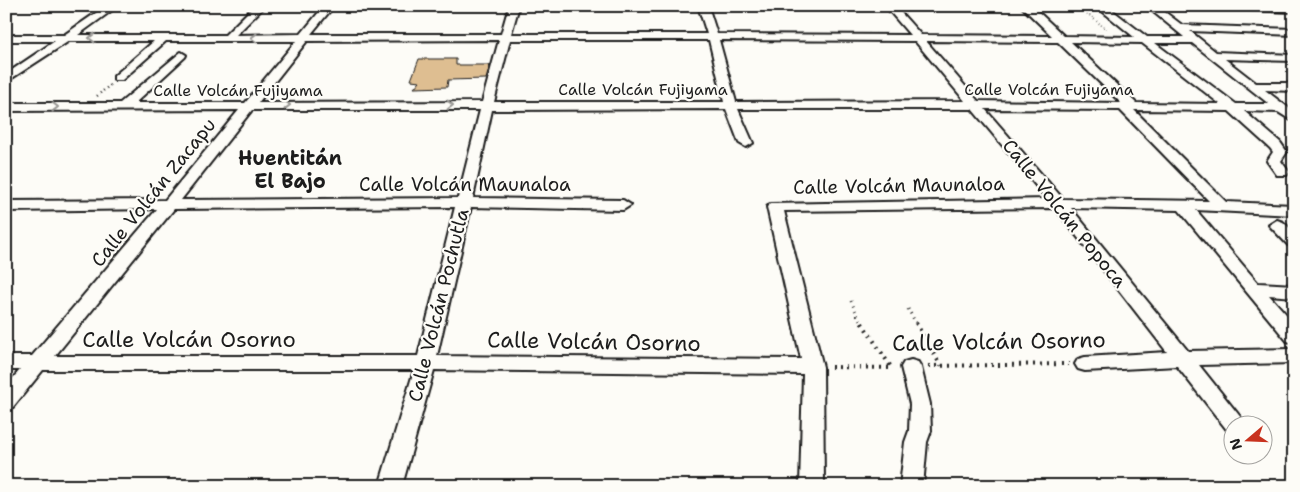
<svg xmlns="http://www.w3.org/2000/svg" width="1300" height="492" font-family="'Shantell Sans',sans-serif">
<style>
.building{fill:#debe91;stroke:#1c1c1c}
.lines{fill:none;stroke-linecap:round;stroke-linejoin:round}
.minor-casing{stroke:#1c1c1c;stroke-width:4}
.path-far3{stroke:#1c1c1c;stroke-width:2;stroke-dasharray:0.5 2.5;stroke-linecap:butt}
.path-far2{stroke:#1c1c1c;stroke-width:2.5;stroke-dasharray:1 3;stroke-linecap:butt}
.path-far1{stroke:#1c1c1c;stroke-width:3;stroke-dasharray:1 4;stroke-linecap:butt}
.path{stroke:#1c1c1c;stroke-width:4;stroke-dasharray:2 5;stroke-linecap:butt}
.minor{fill:#fdfcf7;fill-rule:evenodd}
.oneway{stroke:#989794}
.labels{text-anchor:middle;stroke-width:4.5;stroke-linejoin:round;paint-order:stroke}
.far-street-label{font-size:16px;fill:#1c1c1c;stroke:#fdfcf7}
.street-label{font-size:19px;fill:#1c1c1c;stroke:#fdfcf7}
.neighbourhood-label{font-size:20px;font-weight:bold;fill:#1c1c1c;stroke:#fdfcf7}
.near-street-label{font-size:22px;fill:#1c1c1c;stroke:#fdfcf7}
</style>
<rect width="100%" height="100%" fill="#fdfcf7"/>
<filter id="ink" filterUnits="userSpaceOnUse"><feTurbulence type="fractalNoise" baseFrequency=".02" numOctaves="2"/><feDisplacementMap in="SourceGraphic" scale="10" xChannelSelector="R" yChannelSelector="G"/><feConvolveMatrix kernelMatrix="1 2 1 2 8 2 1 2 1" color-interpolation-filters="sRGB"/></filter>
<g filter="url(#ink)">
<path class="building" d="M419,59H456V65H490L486,79L448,80L447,87L414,88L420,81L411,80Z"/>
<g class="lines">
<defs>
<g id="minor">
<path d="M106,6H118L78,35H225L254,6H265L236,35L301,34L324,6H334L311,34H501L509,6H519L511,34H707L698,6H708L717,34L910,35L885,6H895L921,35L1052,36L1021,6H1032L1064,36L1134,37L1096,6H1107L1147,37H1184L1146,6H1157L1182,25L1294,29V35L1190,31L1216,52L1294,55V61L1225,59L1256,83H1294V91L1265,90L1294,112V122L1278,112L1244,111L1280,142L1287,152L1281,161L1289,172L1287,175H1277L1267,161L1273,152L1270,148L1229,111L1134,110L1226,202L1294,205V215L1196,210L1258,283L1294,285V297L1269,295L1294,323V343L1287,341L1179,210L1071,208L1188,351L1294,349V363L1199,365L1246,424H1232V432L1227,430L1177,366L1085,371L1078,369L1075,364L1078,359L1085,357L1167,352L1055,208L784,211L823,367L824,486H800L803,374L434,370L402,486H379L414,370H43L13,407L6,409V386L20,370H6V356H32L157,209L6,211V201L165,200L239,110L6,111V103H120L181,52L186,55L185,57L135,103H245L296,41H166L122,80H114V76L154,41H69L6,82V74L55,41H6V35H64ZM499,40L482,102L258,103L307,41ZM510,40H709L724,102H494ZM719,40L915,41L965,101L736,102ZM926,41L1058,42L1121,103L978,101ZM1071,42L1142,43L1220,104L1136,103ZM1155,43H1192L1269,104H1236ZM726,109L739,143L746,147L753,143L738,109H972L1047,199L770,204L767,207L801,359L437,356L471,207L623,210L631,205L623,200L473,198L492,110ZM985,109L1120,110L1209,201L1063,199ZM252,110H480L458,198L181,200ZM455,207L418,356H55L174,209Z"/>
<path d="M1218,6H1294V12L1223,9Z"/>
<path d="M1277,220L1283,222L1294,232V246L1288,245L1269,225Z"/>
<path d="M911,360L918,362L921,367L930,404L931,431L927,442L923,486H900L905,442L909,431L910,404L901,367L904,362Z"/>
</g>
</defs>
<use href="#minor" class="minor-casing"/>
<path class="path-far3" d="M1078,6L1106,29"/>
<path class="path-far2" d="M97,96L110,85"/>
<g class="path-far1">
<path d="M851,301L862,325"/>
<path d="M908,309L917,325"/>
</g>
<g class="path">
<path d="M862,323L891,367"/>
<path d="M916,323L941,366"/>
<path d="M928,366L1069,364"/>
<path d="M831,367L894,368"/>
</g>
<use href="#minor" class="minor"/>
</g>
<defs><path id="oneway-chevron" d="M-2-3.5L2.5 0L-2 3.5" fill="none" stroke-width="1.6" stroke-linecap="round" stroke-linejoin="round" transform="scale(1.25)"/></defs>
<g class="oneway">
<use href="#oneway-chevron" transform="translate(92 38) rotate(180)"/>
<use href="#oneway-chevron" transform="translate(254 38) rotate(180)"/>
<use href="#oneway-chevron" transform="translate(287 105)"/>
<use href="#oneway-chevron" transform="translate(450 105)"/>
<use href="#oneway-chevron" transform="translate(55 107)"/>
</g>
</g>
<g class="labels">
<g class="far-street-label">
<text x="643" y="95">Calle Volcán Fujiyama</text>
<text x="1049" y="95">Calle Volcán Fujiyama</text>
<text x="238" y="96">Calle Volcán Fujiyama</text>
</g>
<g class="street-label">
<text x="465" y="191">Calle Volcán Maunaloa</text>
<text transform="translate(899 185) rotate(-1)" y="7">Calle Volcán Maunaloa</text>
<text transform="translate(153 192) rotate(-51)" y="7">Calle Volcán Zacapu</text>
<text transform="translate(1065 213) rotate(51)" y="7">Calle Volcán Popoca</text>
<text transform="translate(438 305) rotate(-76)" y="7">Calle Volcán Pochutla</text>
</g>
<g class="neighbourhood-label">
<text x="290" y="165">Huentitán<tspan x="290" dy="23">El Bajo</tspan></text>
</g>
<g class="near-street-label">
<text x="189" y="347">Calle Volcán Osorno</text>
<text transform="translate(594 341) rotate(1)" y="8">Calle Volcán Osorno</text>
<text transform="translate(999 341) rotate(-1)" y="8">Calle Volcán Osorno</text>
</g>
</g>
<rect width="1300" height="492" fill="none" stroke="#fdfcf7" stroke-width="25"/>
<rect x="12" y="12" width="1275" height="467" fill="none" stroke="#1c1c1c" stroke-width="2" filter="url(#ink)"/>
<g transform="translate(1248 440) rotate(251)"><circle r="24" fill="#fdfcf7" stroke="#a3a29f"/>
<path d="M0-4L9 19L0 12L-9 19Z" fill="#c8321e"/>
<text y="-8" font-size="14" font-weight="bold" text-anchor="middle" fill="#1c1c1c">N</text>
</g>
</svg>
